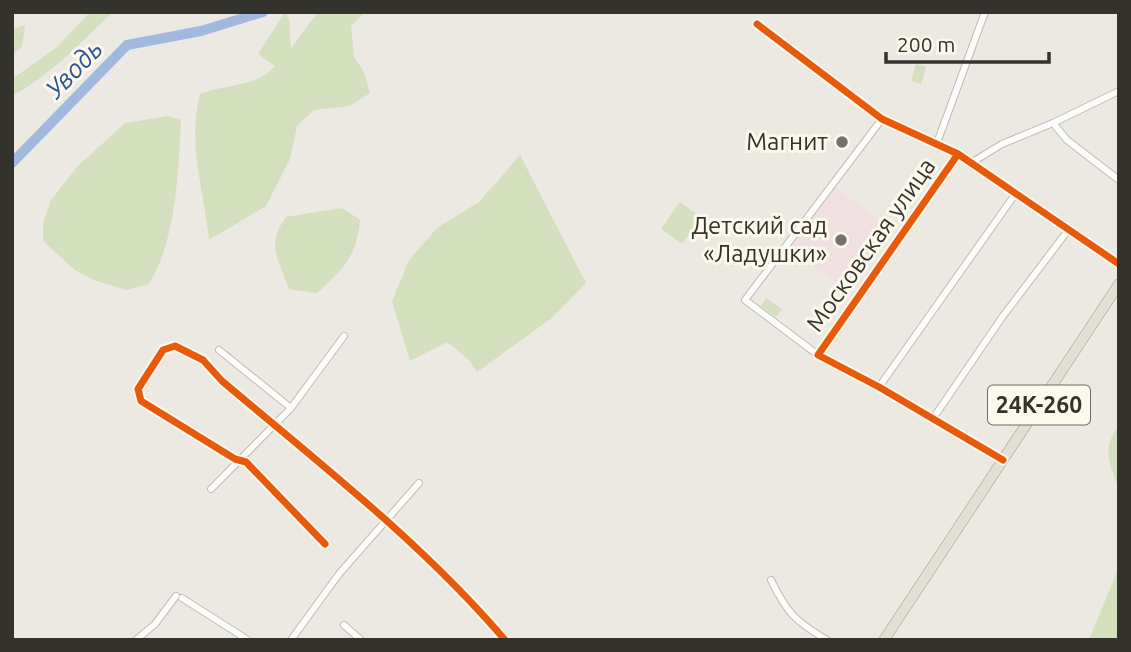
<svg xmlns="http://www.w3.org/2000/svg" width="1131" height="652" font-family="Ubuntu,sans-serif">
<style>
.education{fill:#f0e0e1}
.green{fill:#d4dfbe}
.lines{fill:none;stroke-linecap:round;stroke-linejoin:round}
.river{stroke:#a2b9de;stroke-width:10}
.street-casing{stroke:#bebcb7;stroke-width:8}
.primary-casing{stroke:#a29987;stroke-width:11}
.street{stroke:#fcfcfb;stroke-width:6}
.primary{stroke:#e3ded4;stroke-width:10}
.cycleway-casing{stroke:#fdf8ec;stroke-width:11}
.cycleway{stroke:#e8590c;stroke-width:7}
.poi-dot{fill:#74726c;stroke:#fdf8ec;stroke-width:2.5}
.labels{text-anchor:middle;stroke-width:6;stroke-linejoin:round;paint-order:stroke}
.shield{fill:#fdf8ec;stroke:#706d66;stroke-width:2}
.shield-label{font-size:23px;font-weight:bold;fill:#33322d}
.poi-label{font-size:24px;fill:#33322d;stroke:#fdf8ec;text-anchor:end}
.street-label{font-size:24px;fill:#33322d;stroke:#fdf8ec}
.water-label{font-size:26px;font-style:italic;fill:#2c5397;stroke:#fdf8ec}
</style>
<rect width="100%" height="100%" fill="#ece9e2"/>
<path class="education" d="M835,187L893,231L848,292L789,248Z"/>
<g class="green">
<path d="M90,12H113C80,43 51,75 12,96V79L57,47Z"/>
<path d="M285,12L289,19L291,48L318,12H365L351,26L354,57L364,72L370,93L350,106L314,110L297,126L290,159L266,206L209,240C204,190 187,144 200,94C224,84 257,87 275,66L258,54Z"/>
<path d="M25,25L22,47L12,55V29Z"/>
<path d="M916,64L926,67L921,84L911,81Z"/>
<path d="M167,116L181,120C178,173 177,237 149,284L126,290L94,280L76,271L43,241V223L51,200L77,167L125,123Z"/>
<path d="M520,155L586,283L552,318L477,372L469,360L447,342L410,361L392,301L409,260L437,228L479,202Z"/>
<path d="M680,202L701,217L682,244L661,229Z"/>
<path d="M342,208L360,220C357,256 343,270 317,293L289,289C278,259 266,245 286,217Z"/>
<path d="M766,298L782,309L776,317L761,306Z"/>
<path d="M1119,426V489C1110,465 1101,448 1119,426Z"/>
<path d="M1119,567V640H1089Z"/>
</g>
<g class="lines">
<path class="river" d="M12,163L127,45L201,31L263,12"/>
<defs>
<g id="street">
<path d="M757,24L882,119L958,154L1119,264"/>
<path d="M1053,123L1067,140L1119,180"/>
<path d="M937,143L985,12"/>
<path d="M958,154L818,355L879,387L1003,460"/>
<path d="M971,163L1002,144L1053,123L1119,91"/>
<path d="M219,350L291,408"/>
<path d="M818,355L745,300L882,119"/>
<path d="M879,387L1016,193"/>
<path d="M932,420L1003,316L1069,229"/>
<path d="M211,489L291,408L344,336"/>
<path d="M325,544L246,462L235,459L141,401L138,389L163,350L175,346L203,360L222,381C319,463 422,543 505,640"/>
<path d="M771,580C787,613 795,621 827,640"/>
<path d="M182,598L248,640"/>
<path d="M344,625L361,640"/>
<path d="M136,640L155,624L176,596"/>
<path d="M291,640L339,574L419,483"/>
</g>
<path id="primary" d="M884,640L1119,284"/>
</defs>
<use href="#street" class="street-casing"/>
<use href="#primary" class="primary-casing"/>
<use href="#street" class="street"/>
<use href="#primary" class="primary"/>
<defs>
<g id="cycleway">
<path d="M757,24L882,119L958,154L1119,264"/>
<path d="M958,154L818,355L879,387L1003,460"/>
<path d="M325,544L246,462L235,459L141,401L138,389L163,350L175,346L203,360L222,381C319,463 422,543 505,640"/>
</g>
</defs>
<use href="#cycleway" class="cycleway-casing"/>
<use href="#cycleway" class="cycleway"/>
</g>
<g class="poi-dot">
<circle cx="842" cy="142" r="7"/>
<circle cx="841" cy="240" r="7"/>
</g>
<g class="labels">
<rect class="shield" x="988" y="385.5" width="102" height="39" rx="5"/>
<g class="shield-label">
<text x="1039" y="413">24К-260</text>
</g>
<g class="poi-label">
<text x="828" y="150">Магнит</text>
<text x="827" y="234">Детский сад<tspan x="827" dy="28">«Ладушки»</tspan></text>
</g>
<g class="street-label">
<text transform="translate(871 245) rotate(-55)" y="8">Московская улица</text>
</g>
<g class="water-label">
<text transform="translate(74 69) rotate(-46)" y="9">Уводь</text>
</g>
</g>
<rect width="1131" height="652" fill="none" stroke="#33322d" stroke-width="28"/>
<path d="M886 52v10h163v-10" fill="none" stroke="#33322d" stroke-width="3.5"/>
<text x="897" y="52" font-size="21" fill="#33322d" stroke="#fdf8ec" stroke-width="5" paint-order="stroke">200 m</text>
</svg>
